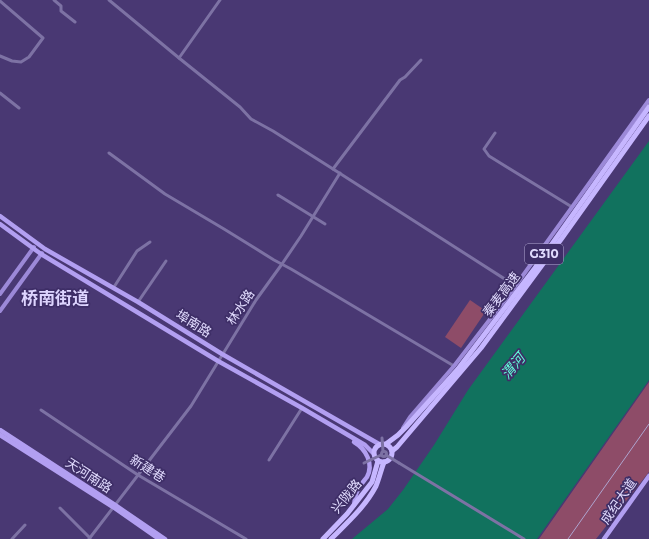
<svg xmlns="http://www.w3.org/2000/svg" width="649" height="539" font-family="Montserrat,'Noto Sans SC',sans-serif">
<style>
.green{fill:#8e4c68}
.water{fill:#11725e}
.lines{fill:none;stroke-linecap:round;stroke-linejoin:round}
.street{stroke:#7d72a4;stroke-width:3}
.secondary{stroke:#9c89d8;stroke-width:4}
.primary{stroke:#b29ff1;stroke-width:4.5}
.highway{stroke:#c6b6ff;stroke-width:5}
.tram{stroke:#aea4cf;stroke-width:1}
.street-bridge{stroke:#7d72a4;stroke-width:3}
.labels{text-anchor:middle;stroke-width:3.5;stroke-linejoin:round;paint-order:stroke}
.shield{fill:#3e2e67;stroke:#b0a7d1;stroke-width:1}
.shield-label{font-size:12px;font-weight:bold;fill:#e1dbfe}
.street-label{font-size:13px;fill:#e1dbfe;stroke:#3e2e67}
.water-label{font-size:14px;font-style:italic;fill:#62fdd8;stroke:#3e2e67}
.district-label{font-size:17px;font-weight:bold;fill:#ddd4fe;stroke:#3e2e67}
</style>
<rect width="100%" height="100%" fill="#493873"/>
<g class="green">
<path d="M470,300L486,311L461,348L445,337Z"/>
<path d="M649,382V472L596,539H539Z"/>
</g>
<path class="water" d="M649,141V380L537,539H352L388,509L403,490L434,445L468,390Z"/>
<g class="lines">
<g class="street">
<path d="M54,0L61,6V11L75,22"/>
<path d="M109,0L179,58L240,107L251,119L273,131L333,169L511,283"/>
<path d="M0,1L43,38L29,57L21,62L12,61L0,56"/>
<path d="M179,58L220,0"/>
<path d="M0,93L19,108"/>
<path d="M495,133L484,149L489,156L572,207"/>
<path d="M109,153L165,194L224,229L274,260L291,269L454,366"/>
<path d="M333,169L400,80L405,77L421,60"/>
<path d="M278,195L325,224"/>
<path d="M114,287L137,251L150,242"/>
<path d="M138,302L166,261"/>
<path d="M41,410L138,475L246,539"/>
<circle cx="384" cy="454" r="2.5"/>
<path d="M269,460L302,408"/>
<path d="M399,463L524,539"/>
<path d="M60,508L90,538"/>
<path d="M12,539L25,525"/>
<path d="M89,539L191,406L256,300L282,264L301,236L340,173"/>
</g>
<g class="secondary">
<path d="M0,294L34,247"/>
<path d="M0,311L42,253"/>
<path d="M403,428L410,417L454,366L511,292L649,100"/>
</g>
<g class="primary">
<path d="M0,216L45,249L138,302L222,354L379,444"/>
<path d="M0,224L41,254L218,361L302,408L365,445L373,453"/>
<path d="M0,430L115,505L165,539"/>
<path d="M0,435L113,507L159,539"/>
<path d="M354,442C366,449 374,464 367,477C364,481 360,485 358,490C355,494 355,500 354,505"/>
<path d="M604,539L649,476"/>
</g>
<g class="highway">
<circle cx="383" cy="453" r="9"/>
<path d="M386,444L398,435L406,427L458,369L474,348L535,268L649,107"/>
<path d="M392,451L397,447L481,348L562,238L649,116"/>
<path d="M323,539L347,514L372,482L378,461"/>
<path d="M331,539C347,523 365,507 376,486C379,479 381,470 384,462"/>
</g>
<path class="tram" d="M568,539L649,424"/>
<g class="street-bridge">
<path d="M382,438L383,451"/>
<path d="M386,455L399,463"/>
<path d="M364,463L381,455"/>
</g>
</g>
<g class="labels">
<rect class="shield" x="525" y="244" width="38" height="20" rx="3"/>
<g class="shield-label">
<text x="544" y="258">G310</text>
</g>
<g class="street-label">
<text transform="translate(501 294) rotate(-53)" y="5">秦麦高速</text>
<text transform="translate(240 307) rotate(-57)" y="5">林水路</text>
<text transform="translate(194 323) rotate(32)" y="5">埠南路</text>
<text transform="translate(148 468) rotate(32)" y="5">新建巷</text>
<text transform="translate(89 475) rotate(33)" y="5">天河南路</text>
<text transform="translate(346 496) rotate(-51)" y="5">兴陇路</text>
<text transform="translate(618 501) rotate(-55)" y="5">成纪大道</text>
</g>
<g class="water-label">
<text transform="translate(513 366) rotate(-50)" y="5">渭河</text>
</g>
<g class="district-label">
<text x="55" y="304">桥南街道</text>
</g>
</g>
</svg>
